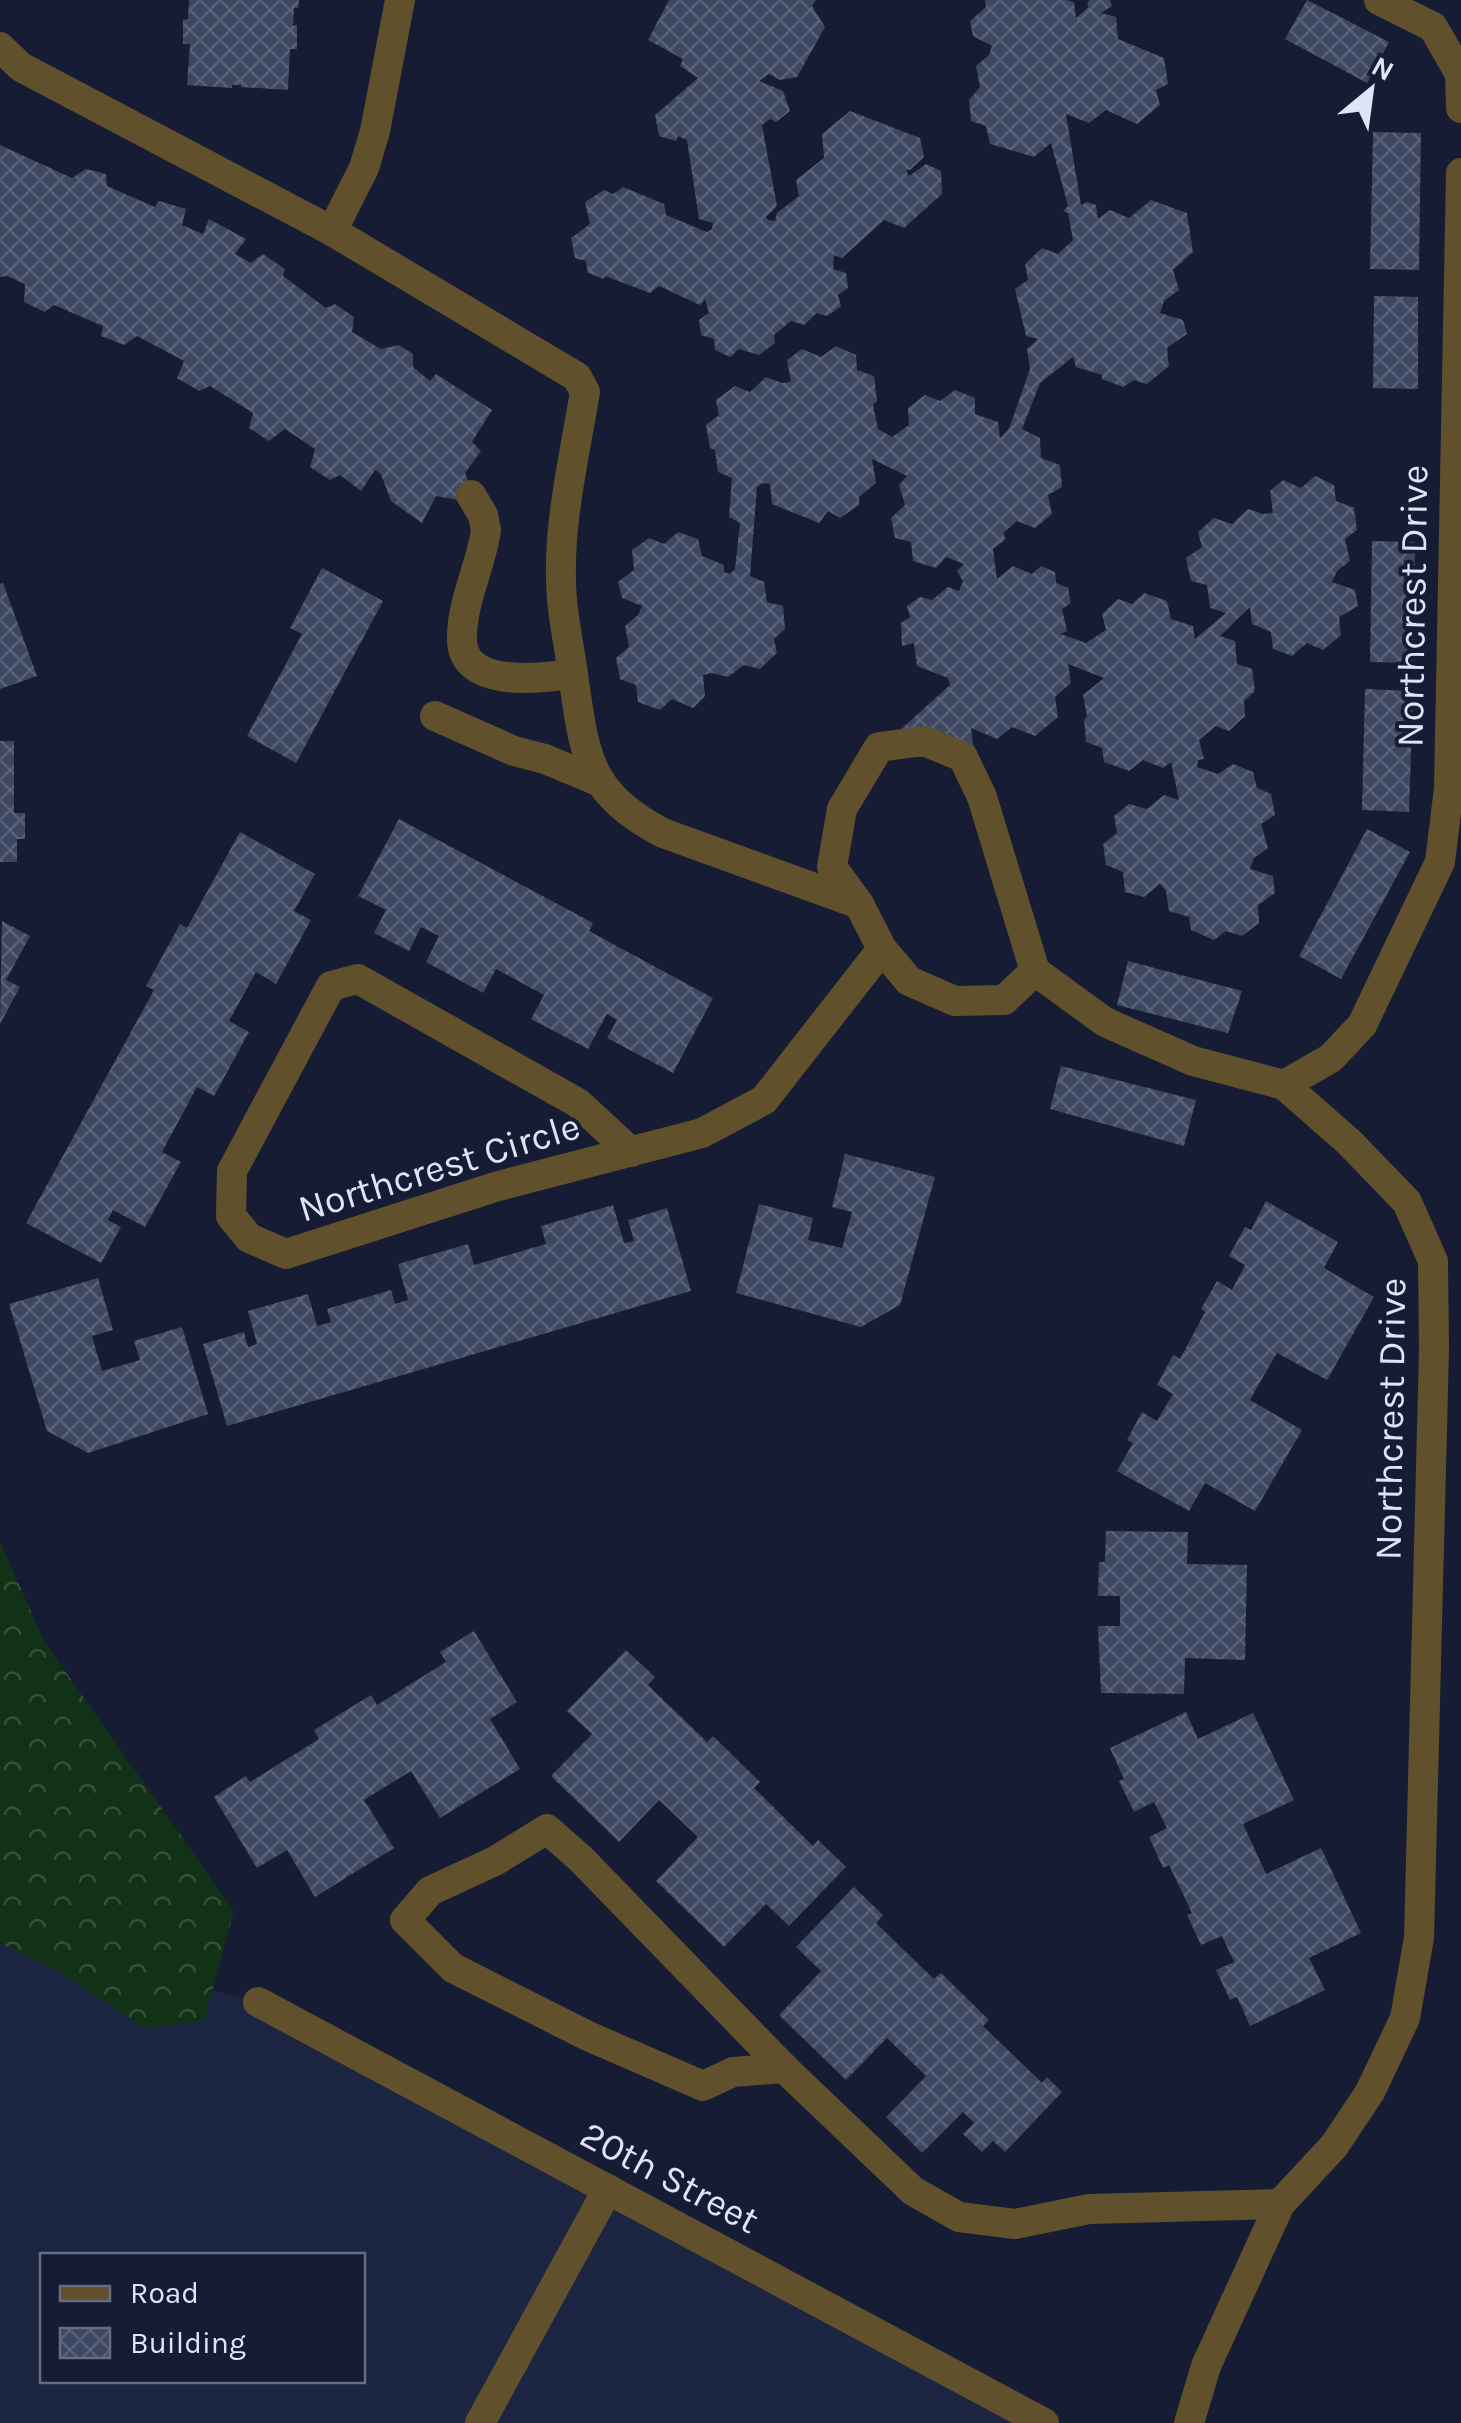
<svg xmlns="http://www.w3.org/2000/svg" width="1461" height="2423" font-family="Karla,sans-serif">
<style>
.built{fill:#1c2542;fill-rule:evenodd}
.forest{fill:url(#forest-crowns)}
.building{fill:url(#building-cross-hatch)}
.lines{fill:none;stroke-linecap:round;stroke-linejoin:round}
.minor{stroke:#60502c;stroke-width:30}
.labels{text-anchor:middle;stroke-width:8;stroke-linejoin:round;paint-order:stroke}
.street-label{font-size:38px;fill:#dfe5f6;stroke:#151c33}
</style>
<defs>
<pattern id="forest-crowns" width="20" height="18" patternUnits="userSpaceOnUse" patternTransform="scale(2.5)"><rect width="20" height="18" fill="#113216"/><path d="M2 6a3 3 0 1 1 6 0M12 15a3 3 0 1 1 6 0" fill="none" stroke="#335038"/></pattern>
<pattern id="building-cross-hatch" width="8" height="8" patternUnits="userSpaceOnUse" patternTransform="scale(2.5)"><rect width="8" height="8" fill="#3e4762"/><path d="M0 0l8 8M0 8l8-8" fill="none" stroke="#596179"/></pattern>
</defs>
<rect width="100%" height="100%" fill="#151c33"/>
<path class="built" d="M0,1892L159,1977L258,2002L1045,2423H0ZM42,2256H362V2380H42Z"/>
<path class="forest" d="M0,1541L44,1641L234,1911L204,2021L145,2028L56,1970L0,1943Z"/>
<g class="building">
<path d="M189,0H299L298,8H294L293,26L297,25V49H290L288,90L241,87V85H232V88L187,85L190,44H183V20L188,19Z"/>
<path d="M669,0H816L812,6L825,27L797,77L780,80L769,74L759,81L783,91L790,111L776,122L770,119L762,125L777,206L766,217L768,220L775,221L777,213L799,196L796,180L824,158L822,134L850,111L920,138L924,157L910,170H906L909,176L926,164L941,171L942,194L904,228L884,220L842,258L834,255L833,269L846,273L848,288L838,295L841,306L827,316L817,313L804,325L791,321L774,335L775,343L759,355L739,349L730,357L715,350L714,339L701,335L699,320L709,313L705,299L700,305L659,286L650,293L605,276L604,279L588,273L586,261L575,258L571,238L590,224L585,202L604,190L613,194L623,187L664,204L666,215L707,232L712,229L713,223L699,219L687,140L678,136L676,141L659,136L655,115L698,78L680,66L683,59L648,40Z"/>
<path d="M985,0H1066L1074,2L1076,18L1089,7L1087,3L1090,0H1110L1112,6L1101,13L1116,17L1118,39L1164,58L1168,84L1156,90L1160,105L1137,124L1106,110L1089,123L1066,114L1081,205L1087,202L1096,205L1098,219L1110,210L1129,218L1151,200L1187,213L1193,252L1173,270L1179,290L1164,301L1160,313L1183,320L1187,334L1167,348L1169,366L1147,384L1134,380L1123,387L1102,379V375L1076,367L1073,357L1040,383L1022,429L1040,438L1041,458L1060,465L1062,487L1048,495L1052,514L1035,528L1017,521L1003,533L1006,539L993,549L997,579L1013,566L1032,574L1041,566L1055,572L1056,583L1068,588L1071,603L1062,609L1067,631L1061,634L1086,643L1106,630L1102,614L1118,599L1132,604L1144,593L1167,601L1171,619L1193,626L1195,639L1226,613L1210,608L1207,585L1191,581L1186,558L1202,547L1198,532L1214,518L1232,524L1248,509L1263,514L1273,513L1270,491L1283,480L1301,488L1315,476L1334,485L1336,501L1354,508L1357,530L1345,539L1350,561L1337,571L1332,582L1355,590L1358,606L1339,617L1341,635L1323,650L1307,643L1292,656L1273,649L1271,632L1252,624L1250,607L1220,636L1235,641L1237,664L1252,669L1255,691L1244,701L1245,716L1229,731L1216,726L1199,740L1204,759L1198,760L1197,767L1218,774L1233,764L1253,772L1257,788L1271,794L1275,815L1261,824L1268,848L1254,858L1250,869L1273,876L1275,893L1258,905L1259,923L1242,936L1226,931L1214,940L1191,930L1189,917L1169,911L1166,891L1160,884L1144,897L1125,892L1123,872L1106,865L1103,844L1117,833L1114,816L1129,804L1147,809L1164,795L1179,800L1171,762L1163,768L1143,760L1129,771L1104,762L1102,748L1086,742L1084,720L1087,716L1083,695L1104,678L1068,664L1071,683L1055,697L1058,717L1035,736L1012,727L997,739L971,728L975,758L899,731L950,685L948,678L917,666L914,643L902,646L901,623L910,617L907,606L920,597L932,600L948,587L959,591L963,581L957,571L964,564L946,557L936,568L913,561L911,542L895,538L891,518L905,505L899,485L907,476L872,459L876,483L859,497V505L840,518L828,511L819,523L772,504L770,484L763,483L757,487L750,576L764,582L767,602L783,606L785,629L774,639L777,653L760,669L744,665L728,677L712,673L703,675L705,696L693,708L672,699L660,710L638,702L636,685L620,679L616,658L629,647L625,626L638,615L642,606L622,598L618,582L634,570L632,550L649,538L664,544L678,532L698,539L702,556L724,565V572L730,574L735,569L740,523L729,517L732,478L718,472L715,450L710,448L706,425L719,415L716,400L735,386L750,392L766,377L782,383L791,382L787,360L802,349L821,357L836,346L856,355L857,370L874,376L877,401L873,405L878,429L892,437L909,425L908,408L925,395L940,401L955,390L975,398V414L998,422L1000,438L1009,429L1030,369L1027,349L1038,339L1026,336L1015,289L1028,280L1025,264L1042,248L1058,254L1073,240L1068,213L1063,211L1068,206L1051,143L1034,157L990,144L986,126L971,121L969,100L980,87L976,66L989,55L992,46L973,36L970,21L986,7Z"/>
<path d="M1307,0L1389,42L1367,83L1285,39Z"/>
<path d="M1373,132L1421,133L1419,270L1370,269Z"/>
<path d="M0,145L72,178L86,169L106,174L107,186L155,207L159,201L186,209L182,225L203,234L209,219L246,239L235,254L251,263L263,254L285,269L283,276L326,308L335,304L354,317L352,332L381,349L399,345L413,354V367L430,381L436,374L492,410L472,442L481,451L465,473L469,483L458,500L436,496L422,523L391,501L381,474L375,470L361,491L340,475L330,480L310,467L315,449L285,429L269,441L249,428L253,413L210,386L199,391L177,378L184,361L137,336L124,345L101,336L103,326L54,305L45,312L24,302L25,284L7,276L0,277Z"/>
<path d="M1374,296L1418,297V389L1373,388Z"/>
<path d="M1372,541L1415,542L1413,663L1370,662Z"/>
<path d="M322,568L383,601L296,763L247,736L302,634L290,628Z"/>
<path d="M3,583L37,676L0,689V584Z"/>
<path d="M1365,689L1413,691L1409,812L1362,810Z"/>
<path d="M0,741H14V813H25V839H17V862H0Z"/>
<path d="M399,819L593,923L589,931L713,998L673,1073L607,1038L617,1020L607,1014L588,1049L531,1019L544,995L496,969L483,993L426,962L439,936L421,927L409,951L374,933L386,910L358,896Z"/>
<path d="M1367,829L1410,852L1341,979L1299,956Z"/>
<path d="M240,832L315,874L294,911L311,920L276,984L256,972L229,1021L249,1032L214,1096L197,1087L162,1152L181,1162L145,1227L113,1210L108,1220L121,1227L101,1263L26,1223L154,990L146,986L180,924L187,928Z"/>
<path d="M2,921L30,936L6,980L20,987L0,1024Z"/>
<path d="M1128,961L1242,991L1228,1033L1117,1005Z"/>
<path d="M1061,1066L1196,1100L1184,1146L1050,1109Z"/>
<path d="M845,1154L935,1177L900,1305L861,1327L736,1293L759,1204L813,1218L808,1240L842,1248L852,1212L832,1207Z"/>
<path d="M1266,1201L1338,1242L1324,1268L1374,1297L1327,1380L1277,1353L1263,1377L1250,1400L1302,1430L1255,1511L1205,1483L1189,1511L1117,1471L1133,1443L1127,1440L1142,1412L1157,1421L1173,1394L1157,1385L1173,1355L1180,1359L1205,1312L1201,1309L1217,1281L1232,1290L1245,1265L1229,1256L1245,1227L1251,1230Z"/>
<path d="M613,1205L624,1243L634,1241L628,1220L667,1208L691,1291L227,1426L203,1344L244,1332L248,1347L257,1344L248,1311L308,1294L317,1326L331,1322L327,1309L391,1290L395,1304L408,1300L398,1264L468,1244L474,1265L546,1244L541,1226Z"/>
<path d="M98,1278L113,1330L92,1336L102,1371L140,1360L134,1341L182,1327L208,1414L88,1453L47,1431L9,1304Z"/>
<path d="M1106,1531L1188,1532L1187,1564L1247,1565L1245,1660L1185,1658L1184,1694L1101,1693L1098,1626H1120V1596H1098L1099,1562H1105Z"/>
<path d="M474,1631L517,1702L490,1719L520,1769L440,1818L411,1771L364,1800L394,1848L315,1897L287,1850L257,1868L214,1797L246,1776L250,1782L319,1739L314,1730L371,1695L377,1705L446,1662L440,1652Z"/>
<path d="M626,1650L655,1677L648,1685L707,1742L713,1736L760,1782L754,1788L813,1846L818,1840L846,1867L789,1926L766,1904L724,1947L656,1881L698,1837L659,1800L619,1842L551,1776L592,1734L567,1711Z"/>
<path d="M1186,1712L1198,1739L1253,1713L1294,1800L1243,1824L1266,1874L1321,1848L1361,1933L1309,1958L1325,1990L1250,2026L1237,1997L1230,2000L1216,1970L1234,1962L1222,1936L1201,1945L1187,1915L1192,1913L1169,1865L1163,1868L1149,1837L1167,1828L1154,1802L1134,1812L1119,1781L1124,1779L1110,1748Z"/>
<path d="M854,1887L883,1915L876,1923L934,1979L941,1973L989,2020L983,2026L1042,2083L1047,2077L1062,2092L1005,2152L993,2141L982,2152L963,2134L974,2123L963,2112L922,2153L886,2117L926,2076L887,2038L846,2080L779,2015L821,1971L796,1947Z"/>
</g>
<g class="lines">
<g class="minor">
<path d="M1379,0L1433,27L1460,74L1461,108"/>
<path d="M0,47L21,67L332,231L577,377L585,392C574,459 556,531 562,599C564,624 570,650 573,675C585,754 585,792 663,833L859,904"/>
<path d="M332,231L364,168L375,131L400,0"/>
<path d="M471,495L483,515L486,530C481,566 462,601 462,637C460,690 542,678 573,674"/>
<path d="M435,716L514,751L545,759L600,782"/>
<path d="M1035,971L982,797L963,757L924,741L879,747L842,809L832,867L859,904L882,949L909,981L955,1001L1004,1000L1035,971L1105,1022L1193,1061L1284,1085"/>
<path d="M631,1152L578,1103L358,979L331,986L232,1171L231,1216L249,1238L286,1254L495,1187L702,1133L764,1100L882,949"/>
<path d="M547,1829L581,1859L784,2068L733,2072L703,2086L588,2036L453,1968L405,1920L430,1891L495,1861Z"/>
<path d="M258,2002L1044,2423"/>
<path d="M784,2068L913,2191L959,2217L1015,2224L1089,2209L1280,2204"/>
<path d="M480,2423L608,2189"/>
<path d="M1189,2423L1206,2366L1280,2204L1334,2146L1370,2092L1405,2018L1419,1938L1434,1350L1433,1261L1407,1202L1349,1142L1284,1085L1331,1058L1362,1025L1440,862L1449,788L1461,173"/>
</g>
</g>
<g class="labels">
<g class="street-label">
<text transform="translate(1412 606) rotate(-89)" y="13">Northcrest Drive</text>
<text transform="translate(439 1167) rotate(-17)" y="13">Northcrest Circle</text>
<text transform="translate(1390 1419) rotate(-89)" y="13">Northcrest Drive</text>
<text transform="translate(670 2177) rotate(28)" y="13">20th Street</text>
</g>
</g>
<rect x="40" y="2253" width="325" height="130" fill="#151c33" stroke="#666c81" stroke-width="2.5"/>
<rect x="60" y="2286" width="50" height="15" fill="#60502c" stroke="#666c81" stroke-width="2.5"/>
<text x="130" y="2303" font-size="30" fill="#dfe5f6">Road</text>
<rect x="60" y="2328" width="50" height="30" fill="url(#building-cross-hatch)" stroke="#666c81" stroke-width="2.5"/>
<text x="130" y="2353" font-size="30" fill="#dfe5f6">Building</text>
<g transform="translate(1371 90) rotate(29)" stroke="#151c33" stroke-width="8" paint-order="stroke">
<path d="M0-8L18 38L0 25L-18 38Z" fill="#dfe5f6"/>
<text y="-15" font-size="28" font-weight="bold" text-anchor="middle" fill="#dfe5f6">N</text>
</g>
</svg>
